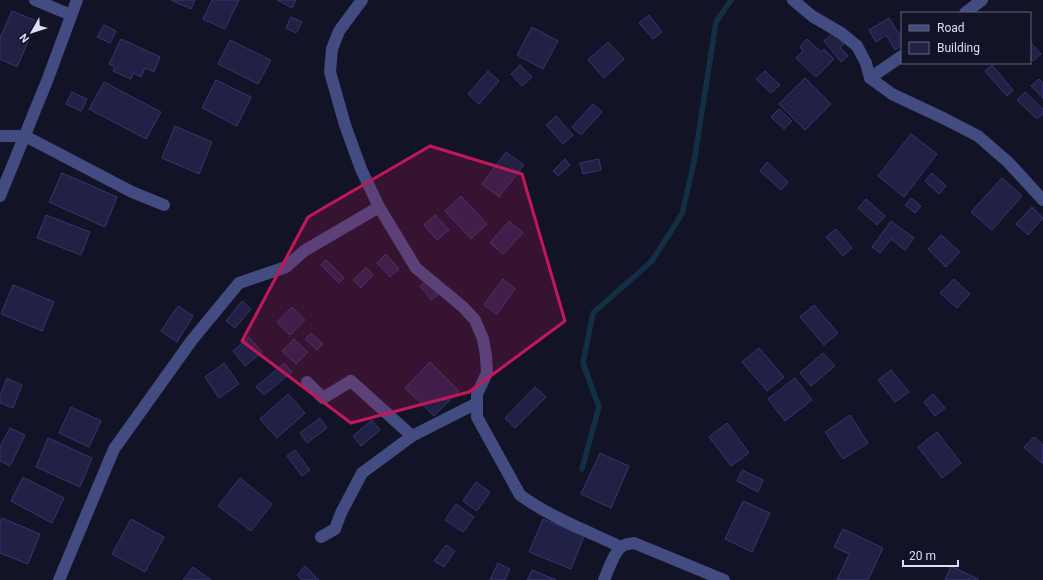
<svg xmlns="http://www.w3.org/2000/svg" width="1043" height="580" font-family="Roboto,sans-serif">
<style>
.lines{fill:none;stroke-linecap:round;stroke-linejoin:round}
.stream{stroke:#122f46;stroke-width:5.5}
.building{fill:#212146;stroke:#353570}
.minor{stroke:#434c81;stroke-width:12}
.marked{fill:#c2185b;fill-opacity:0.2;stroke:#c2185b;stroke-width:3;stroke-linejoin:round}
</style>
<rect width="100%" height="100%" fill="#131327"/>
<g class="lines">
<path class="stream" d="M582,469L599,407L583,363L593,313L652,261L682,214L694,162L716,22L731,0"/>
</g>
<g class="building">
<path d="M171,0H195L191,9Z"/>
<path d="M212,0H239L225,29L203,19Z"/>
<path d="M277,0H296L292,8Z"/>
<path d="M12,11L37,21L17,67L0,59V38Z"/>
<path d="M649,15L662,32L653,39L639,23Z"/>
<path d="M291,17L302,22L296,33L286,28Z"/>
<path d="M889,18L902,38V45L895,50L886,35L876,42L869,30Z"/>
<path d="M104,25L116,31L110,43L97,37Z"/>
<path d="M532,27L558,41L543,69L517,55Z"/>
<path d="M834,32L844,44L840,47L848,56L841,62L824,41Z"/>
<path d="M121,39L160,57L154,72L145,68L141,77L133,73L131,79L113,71L115,67L109,64Z"/>
<path d="M807,39L821,52L824,49L834,59L816,77L796,58L803,51L800,47Z"/>
<path d="M230,40L271,60L258,84L218,64Z"/>
<path d="M608,42L624,59L604,78L588,60Z"/>
<path d="M1030,42L1041,54L1033,61L1030,58Z"/>
<path d="M520,65L532,77L522,86L511,74Z"/>
<path d="M992,65L1013,90L1007,96L985,71Z"/>
<path d="M488,71L499,81L479,104L468,94Z"/>
<path d="M765,71L780,85L771,93L756,79Z"/>
<path d="M805,78L831,104L805,130L779,104Z"/>
<path d="M1039,79L1043,83V98L1031,86Z"/>
<path d="M216,80L251,97L237,126L202,108Z"/>
<path d="M104,82L161,112L146,139L89,109Z"/>
<path d="M72,92L87,99L81,111L66,104Z"/>
<path d="M1025,92L1043,109V114L1037,119L1017,100Z"/>
<path d="M593,104L602,112L581,135L572,127Z"/>
<path d="M779,109L792,121L784,129L771,117Z"/>
<path d="M556,116L573,135L563,144L546,125Z"/>
<path d="M175,126L212,142L199,174L162,158Z"/>
<path d="M911,134L937,154L904,197L878,176Z"/>
<path d="M506,152L524,165L499,197L482,184Z"/>
<path d="M565,159L570,165L558,176L553,171Z"/>
<path d="M599,159L601,170L583,174L580,163Z"/>
<path d="M767,162L788,182L781,190L760,171Z"/>
<path d="M62,173L117,197L105,227L49,202Z"/>
<path d="M932,173L946,186L939,194L925,181Z"/>
<path d="M1002,178L1022,196L992,230L971,212Z"/>
<path d="M461,196L487,224L471,239L445,211Z"/>
<path d="M911,198L921,206L915,213L905,205Z"/>
<path d="M866,199L885,216L877,225L858,208Z"/>
<path d="M1032,207L1043,218L1028,235L1016,224Z"/>
<path d="M46,215L90,232L81,255L37,238Z"/>
<path d="M435,215L449,230L437,240L424,225Z"/>
<path d="M509,221L523,233L503,254L490,243Z"/>
<path d="M891,221L914,238L905,250L891,239L880,253L872,247Z"/>
<path d="M836,229L852,248L843,256L826,237Z"/>
<path d="M941,235L960,252L946,267L928,249Z"/>
<path d="M386,254L399,269L390,277L377,263Z"/>
<path d="M326,260L344,278L339,283L321,265Z"/>
<path d="M366,267L373,275L361,288L353,280Z"/>
<path d="M503,279L515,289L497,314L484,305Z"/>
<path d="M954,279L970,294L957,308L940,293Z"/>
<path d="M427,281L438,295L431,300L420,286Z"/>
<path d="M13,285L54,302L42,331L1,314Z"/>
<path d="M242,301L251,309L235,328L226,321Z"/>
<path d="M814,305L838,333L824,345L800,317Z"/>
<path d="M178,306L193,316L177,342L161,331Z"/>
<path d="M292,307L305,320L290,335L277,322Z"/>
<path d="M311,333L323,344L317,350L305,339Z"/>
<path d="M249,337L262,352L245,366L233,351Z"/>
<path d="M294,339L308,352L296,364L282,351Z"/>
<path d="M759,348L784,377L767,391L742,362Z"/>
<path d="M823,353L835,366L811,386L800,373Z"/>
<path d="M430,362L459,391L434,416L405,388Z"/>
<path d="M224,363L239,384L219,398L205,377Z"/>
<path d="M284,363L292,372L264,395L256,387Z"/>
<path d="M891,370L909,392L895,402L878,380Z"/>
<path d="M7,378L22,385L13,408L0,403V396Z"/>
<path d="M795,378L812,400L785,421L768,399Z"/>
<path d="M535,387L546,397L515,428L505,418Z"/>
<path d="M288,394L305,413L277,438L260,419Z"/>
<path d="M933,394L945,408L935,416L924,402Z"/>
<path d="M71,407L101,421L89,447L59,433Z"/>
<path d="M850,415L868,443L843,459L825,432Z"/>
<path d="M320,418L327,428L307,443L300,433Z"/>
<path d="M372,420L380,430L361,446L353,436Z"/>
<path d="M727,423L749,453L731,466L709,437Z"/>
<path d="M10,428L25,435L10,466L0,461V447Z"/>
<path d="M937,432L961,463L942,478L918,447Z"/>
<path d="M1034,437L1043,445V464L1024,447Z"/>
<path d="M48,438L92,458L80,487L36,467Z"/>
<path d="M295,450L310,470L302,476L287,456Z"/>
<path d="M600,453L629,466L611,508L581,494Z"/>
<path d="M742,470L763,480L758,492L737,481Z"/>
<path d="M23,477L64,498L52,523L11,501Z"/>
<path d="M240,478L272,504L251,531L218,506Z"/>
<path d="M476,482L490,492L477,511L463,501Z"/>
<path d="M743,501L770,513L752,552L725,539Z"/>
<path d="M456,504L474,517L463,532L445,520Z"/>
<path d="M2,518L40,534L28,564L0,553V523Z"/>
<path d="M131,519L164,537L145,572L112,554Z"/>
<path d="M543,519L584,536L571,569L529,552Z"/>
<path d="M843,529L883,548L868,580H837L849,554L834,547Z"/>
<path d="M446,545L455,551L444,567L434,561Z"/>
<path d="M498,563L510,569L505,580H490Z"/>
<path d="M305,566L319,580H302L297,575Z"/>
<path d="M951,566L978,579V580H945Z"/>
<path d="M193,567L211,580H183Z"/>
<path d="M532,570L556,580H527Z"/>
</g>
<g class="lines">
<g class="minor">
<path d="M35,0L71,15"/>
<path d="M362,0L339,31L332,49L330,72L345,125L361,169L379,207L416,268L463,307L475,320L483,339L486,356L487,373L477,394V417L520,495C550,517 587,531 621,547"/>
<path d="M793,0L812,16L841,33L857,46L866,63L870,78L892,94L945,119L978,136L1008,162L1043,200"/>
<path d="M965,13L982,0"/>
<path d="M870,78L902,56"/>
<path d="M0,136H25L132,192L164,205"/>
<path d="M0,196L47,81L77,0"/>
<path d="M307,382L323,398L351,381L412,436"/>
<path d="M321,537L335,529L341,513L362,473L412,436L477,403"/>
<path d="M59,580L114,449L192,340L239,283L286,267L304,251L379,207"/>
<path d="M604,580C608,571 613,554 621,547C624,544 629,544 634,543L724,580"/>
</g>
</g>
<path class="marked" d="M430,146L522,174L565,321L469,392L351,423L242,341L308,217Z"/>
<rect x="901" y="12" width="130" height="52" fill="#131327" stroke="#63657c"/>
<rect x="909" y="25" width="20" height="6" fill="#434c81" stroke="#63657c"/>
<text x="937" y="32" font-size="12" fill="#dcdffb">Road</text>
<rect x="909" y="42" width="20" height="12" fill="#212146" stroke="#63657c"/>
<text x="937" y="52" font-size="12" fill="#dcdffb">Building</text>
<g transform="translate(32 32) rotate(231)" stroke="#131327" stroke-width="3" paint-order="stroke">
<path d="M0-3L7 15L0 10L-7 15Z" fill="#dcdffb"/>
<text y="-6" font-size="11" font-weight="bold" text-anchor="middle" fill="#dcdffb">N</text>
</g>
<path d="M903 560v6h55v-6" fill="none" stroke="#dcdffb" stroke-width="2"/>
<text x="909" y="560" font-size="12" fill="#dcdffb" stroke="#131327" stroke-width="3" paint-order="stroke">20 m</text>
</svg>
